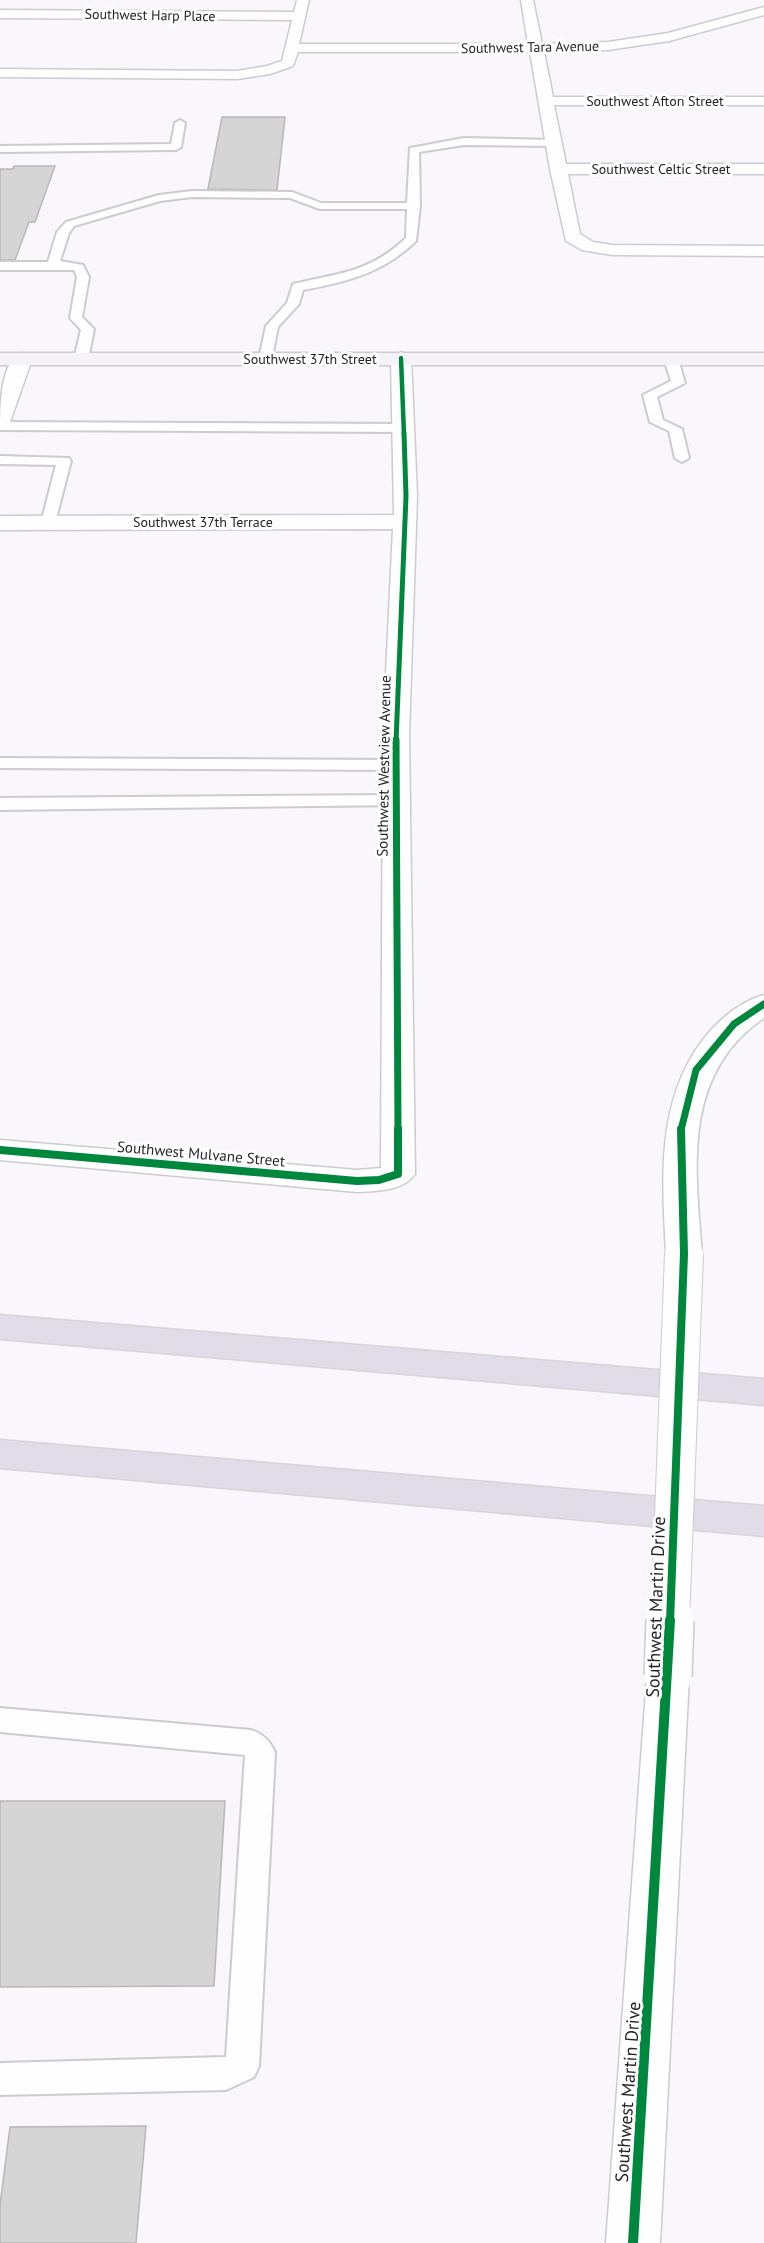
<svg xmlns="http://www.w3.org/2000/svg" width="764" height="2243" font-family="'PT Sans',sans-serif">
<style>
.building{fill:#d5d5d6;stroke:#b8b7b8;stroke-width:1.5}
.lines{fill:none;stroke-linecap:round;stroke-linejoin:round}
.service-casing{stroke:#cccbcf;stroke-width:4}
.minor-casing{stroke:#cccbcf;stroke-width:3}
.secondary-casing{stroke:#cccbcf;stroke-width:3}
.motorway-casing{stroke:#d5d4d7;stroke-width:3}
.service{fill:#fefeff;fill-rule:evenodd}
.minor{fill:#fefeff;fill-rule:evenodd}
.secondary{fill:#f6f3f8;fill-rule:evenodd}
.motorway{fill:#e2dce8;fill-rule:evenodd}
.minor-bridge-far1-casing{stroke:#cccbcf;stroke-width:40;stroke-linecap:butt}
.minor-bridge-casing{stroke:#cccbcf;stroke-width:50;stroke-linecap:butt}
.minor-bridge-far1{stroke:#fefeff;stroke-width:38}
.minor-bridge{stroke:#fefeff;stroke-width:47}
.cycleway-far4-casing{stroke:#fff;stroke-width:7}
.cycleway-far3-casing{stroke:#fff;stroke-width:8}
.cycleway-far2-casing{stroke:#fff;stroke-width:10}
.cycleway-far1-casing{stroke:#fff;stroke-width:12}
.cycleway-casing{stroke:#fff;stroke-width:14}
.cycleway-far4{stroke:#00873e;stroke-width:4.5}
.cycleway-far3{stroke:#00873e;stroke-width:5}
.cycleway-far2{stroke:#00873e;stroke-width:7}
.cycleway-far1{stroke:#00873e;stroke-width:8}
.cycleway{stroke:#00873e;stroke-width:10}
.labels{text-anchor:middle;stroke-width:6;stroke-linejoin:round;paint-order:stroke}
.far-street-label{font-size:14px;fill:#262428;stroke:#fff}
.street-label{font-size:15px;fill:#262428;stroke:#fff}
.near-street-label{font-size:18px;fill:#262428;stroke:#fff}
</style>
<rect width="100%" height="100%" fill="#f9f6fc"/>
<g class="building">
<path d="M222,117H285L277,190L208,189Z"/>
<path d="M14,166H55L35,222H29L15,260H0V169H13Z"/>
<path d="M0,1801H225L214,1986L0,1987Z"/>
<path d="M146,2126L136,2243H0V2205L10,2127Z"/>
</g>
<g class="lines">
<defs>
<g id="service">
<path d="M180,120L185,123L181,147L176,150L0,152V146L171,144L175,123Z"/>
<path d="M464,138L554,140L559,143L554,146L464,145L419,152L420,206L416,241C383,273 347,282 303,290L299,304L278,327L271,362H261L259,359L266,326L287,303L293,284C339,273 369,273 406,238L407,209H320L290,198L192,197L160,201L74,226L69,233L60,261L83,265L89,277L82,317L94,329L88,359L81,363L74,359L81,330L70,318L77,277L74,270H0V262H48L57,232L66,222L159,195L192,191L292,192L321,203H407L410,148Z"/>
<path d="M671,355L678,359L685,383L657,397L663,420L682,429L689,458L682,462L675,458L669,431L650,422L643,395L671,381L664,359Z"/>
<path d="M0,422L404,424L411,428L404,432L0,430Z"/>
<path d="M0,456L69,458L71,461L54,526L49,528L41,523L56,465L0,464Z"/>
<path d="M0,758L397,760L406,765L397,770L0,768Z"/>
<path d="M396,795L403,797L405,801L403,805L0,810V798Z"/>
<path d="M0,1708L251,1730C263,1734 269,1740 275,1752L259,2066L254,2077L226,2090L0,2095V2063L226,2057L245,1755L0,1732Z"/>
</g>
<g id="minor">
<path d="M297,0H309L299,44H528L521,0H533L542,44L608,42L668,33L764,7V15L669,41L608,50L544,52L553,97H764V105H554L566,164H764V174H568L580,234L593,242L612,245L764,246V256L612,255L582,250L566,241L550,169L530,52H298L293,66L270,74L237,79L0,77V69L237,71L267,66L282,61L292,20L0,18V10L294,12Z"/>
<path d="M401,352L411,358L417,496L409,735L415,1174C404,1191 376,1191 357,1192L0,1160V1140L357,1170L381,1168L383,735L393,529L0,530V516L394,515L391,358Z"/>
<path d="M22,353L32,359L10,422L7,426L0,428C0,410 0,359 22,353Z"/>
<path d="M764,995V1018C682,1074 695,1167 702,1254L697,1262L684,1265L671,1262L666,1254C662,1176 655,1093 711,1030C725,1015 744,1000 764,995Z"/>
<path d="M668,1659L683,1664L689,1676L660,2243H606L647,1676L653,1664Z"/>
</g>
<rect id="secondary" x="0" y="353" width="764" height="12"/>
<g id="motorway">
<path d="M0,1315L764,1379V1405L0,1339Z"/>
<path d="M0,1440L764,1506V1536L0,1468Z"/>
</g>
</defs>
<use href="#service" class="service-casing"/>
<use href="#minor" class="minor-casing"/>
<use href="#secondary" class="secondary-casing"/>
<use href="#motorway" class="motorway-casing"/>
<use href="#service" class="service"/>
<use href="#minor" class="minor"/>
<use href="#secondary" class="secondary"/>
<use href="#motorway" class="motorway"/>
<defs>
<path id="minor-bridge-far1" d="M670,1622L684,1254"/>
<path id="minor-bridge" d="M668,1676L670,1620"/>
</defs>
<use href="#minor-bridge-far1" class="minor-bridge-far1-casing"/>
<use href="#minor-bridge" class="minor-bridge-casing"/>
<use href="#minor-bridge-far1" class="minor-bridge-far1"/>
<use href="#minor-bridge" class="minor-bridge"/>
<defs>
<path id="cycleway-far4" d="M401,358L404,435"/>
<path id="cycleway-far3" d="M396,742L406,496L404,433"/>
<g id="cycleway-far2">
<path d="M396,740L398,1130"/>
<path d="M681,1130L696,1070L734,1024L764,1004"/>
</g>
<g id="cycleway-far1">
<path d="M0,1150L357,1181L379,1180L398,1174V1129"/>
<path d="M670,1622L684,1254L681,1129"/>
</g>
<path id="cycleway" d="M633,2243L670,1620"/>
</defs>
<use href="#cycleway-far4" class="cycleway-far4-casing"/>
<use href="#cycleway-far3" class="cycleway-far3-casing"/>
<use href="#cycleway-far2" class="cycleway-far2-casing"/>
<use href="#cycleway-far1" class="cycleway-far1-casing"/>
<use href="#cycleway" class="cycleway-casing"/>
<use href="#cycleway-far4" class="cycleway-far4"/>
<use href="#cycleway-far3" class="cycleway-far3"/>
<use href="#cycleway-far2" class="cycleway-far2"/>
<use href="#cycleway-far1" class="cycleway-far1"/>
<use href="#cycleway" class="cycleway"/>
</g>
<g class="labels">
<g class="far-street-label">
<text transform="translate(150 15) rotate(1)" y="5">Southwest Harp Place</text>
<text transform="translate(530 47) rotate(-1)" y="5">Southwest Tara Avenue</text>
<text x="655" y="106">Southwest Afton Street</text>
<text x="661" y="174">Southwest Celtic Street</text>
<text x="310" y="364">Southwest 37th Street</text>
<text x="203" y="527">Southwest 37th Terrace</text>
</g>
<g class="street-label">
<text transform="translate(384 766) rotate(-89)" y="5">Southwest Westview Avenue</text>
<text transform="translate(201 1154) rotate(5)" y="5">Southwest Mulvane Street</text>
</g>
<g class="near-street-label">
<text transform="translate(656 1607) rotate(-88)" y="6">Southwest Martin Drive</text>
<text transform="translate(628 2092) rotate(-86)" y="6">Southwest Martin Drive</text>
</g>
</g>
</svg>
